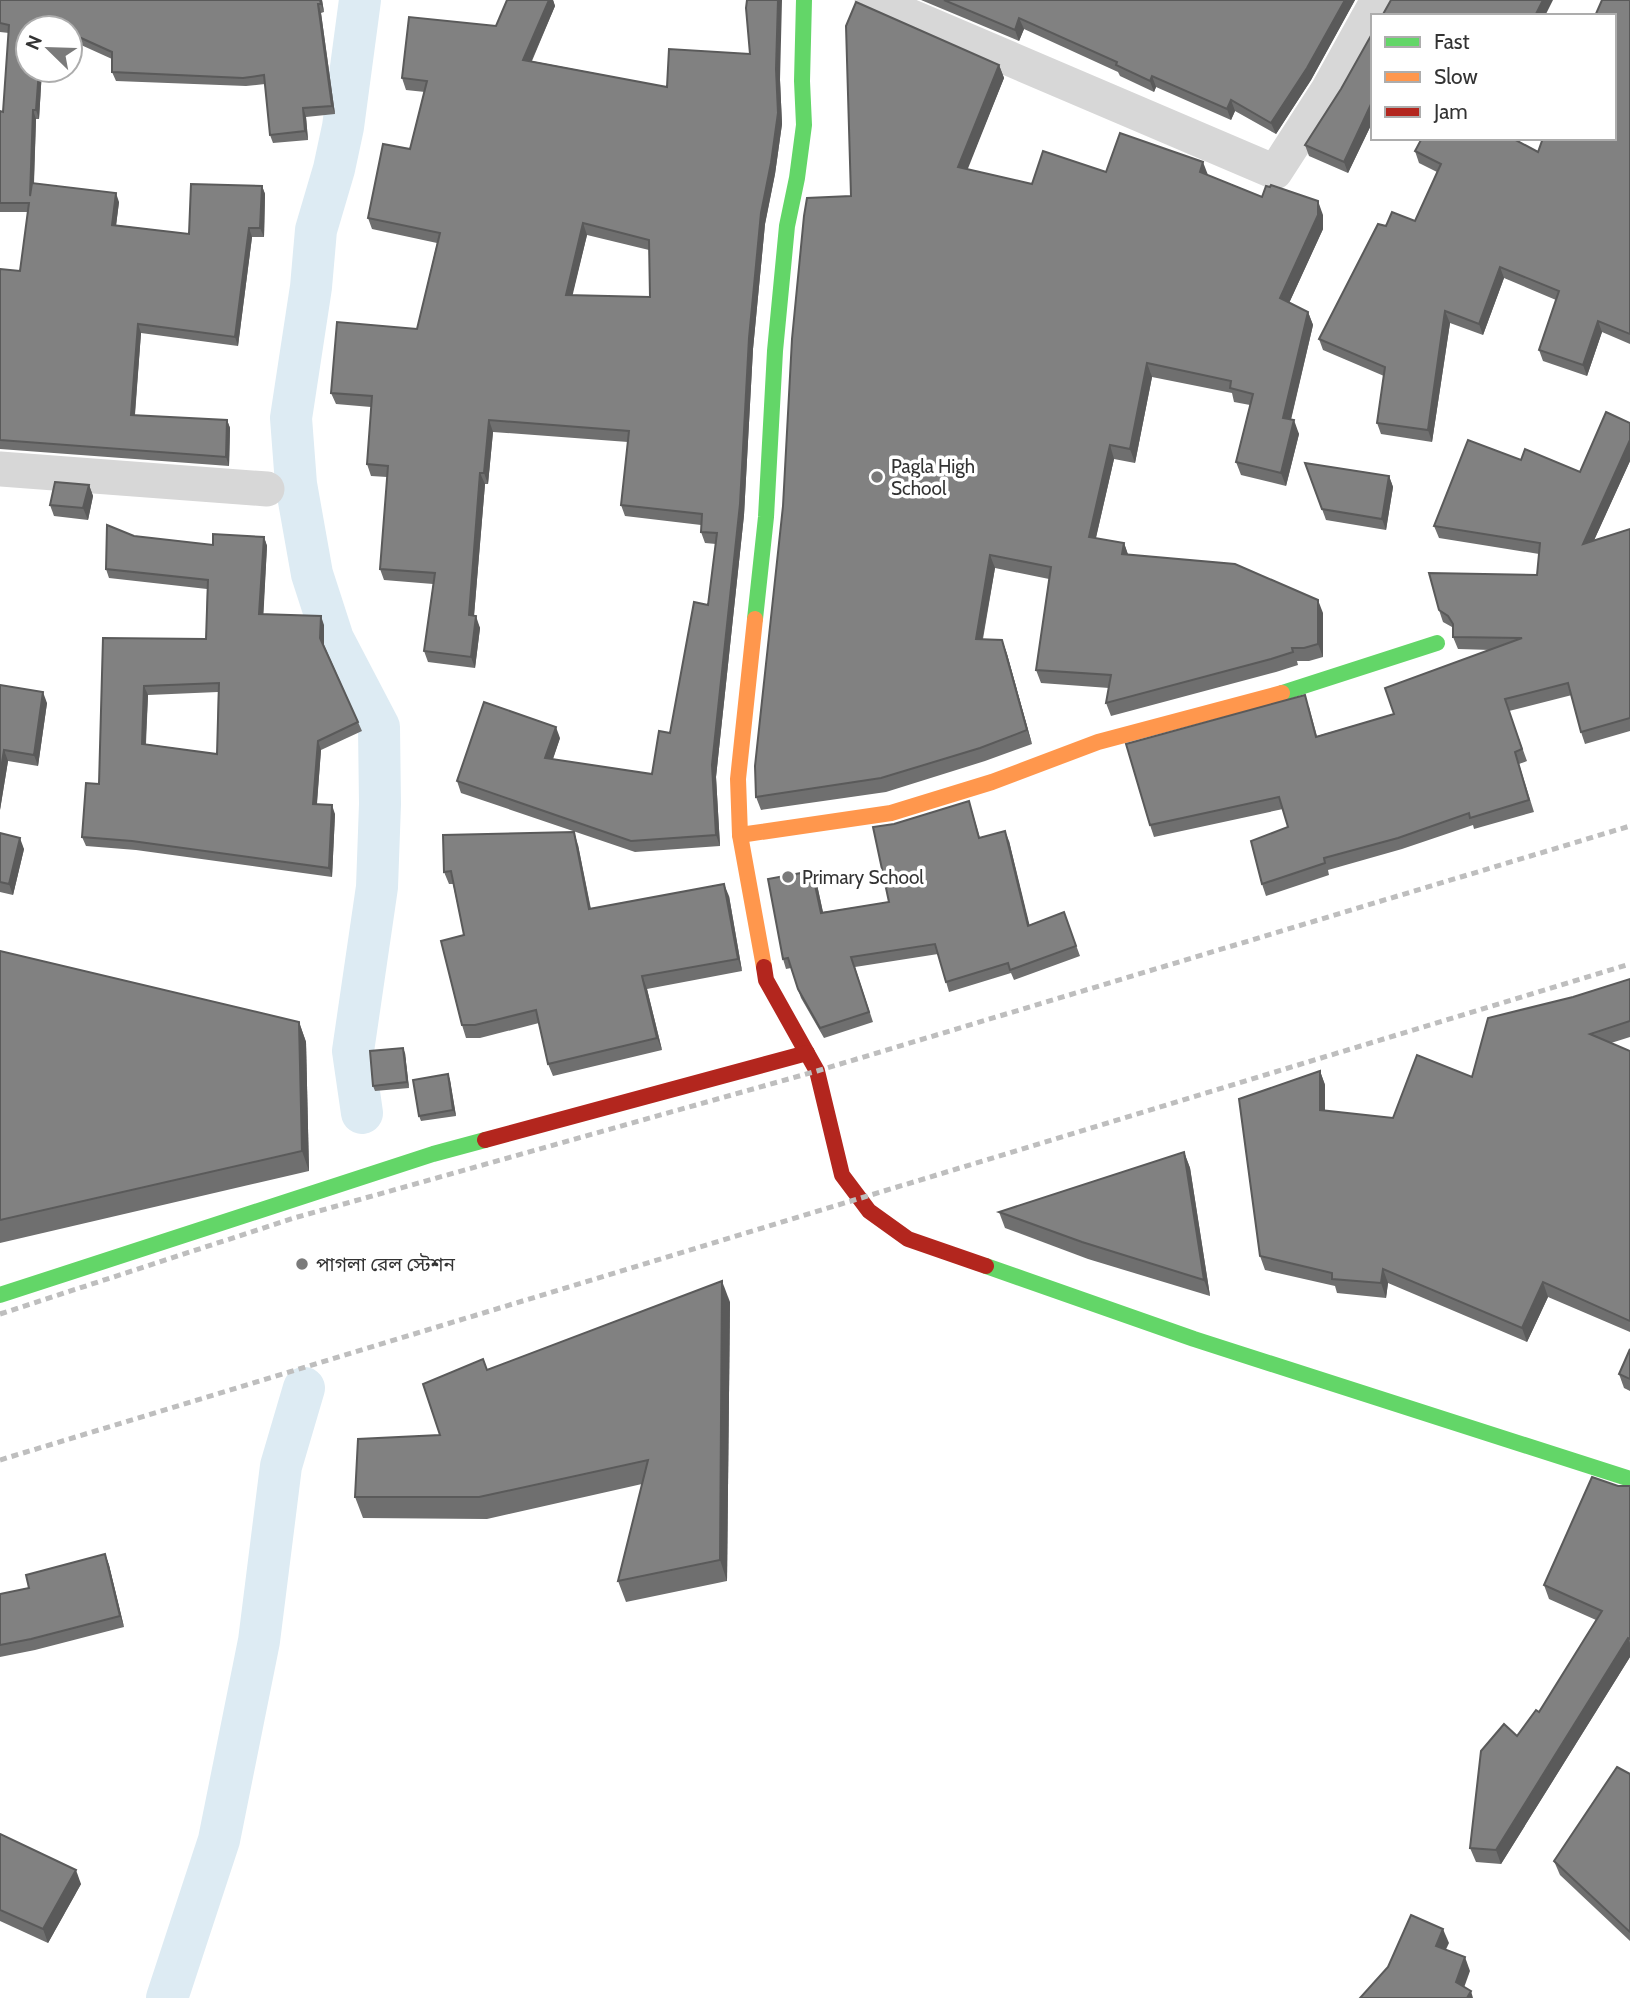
<svg xmlns="http://www.w3.org/2000/svg" width="1630" height="1998" font-family="Cabin,'Noto Sans Bengali',sans-serif">
<style>
.lines{fill:none;stroke-linecap:round;stroke-linejoin:round}
.canal{stroke:#ddebf3;stroke-width:42}
.street{stroke:#d7d7d7;stroke-width:35}
.fast{stroke:#63d668;stroke-width:16}
.slow{stroke:#ff974d;stroke-width:16}
.jam{stroke:#b3261e;stroke-width:16}
.rail{stroke:#bebebe;stroke-width:5;stroke-dasharray:7 5;stroke-linecap:butt}
.wall{fill:#6f6f6f;fill-rule:evenodd}
.shaded-wall{fill:#5a5a5a}
.building{fill:#818181;stroke:#5a5a5a;stroke-width:2;fill-rule:evenodd}
.poi-dot{fill:#7a7a7a;stroke:#fff;stroke-width:2.5}
.labels{text-anchor:middle;stroke-width:7;stroke-linejoin:round;paint-order:stroke}
.poi-label{font-size:19px;fill:#333;stroke:#fff;text-anchor:start}
</style>
<rect width="100%" height="100%" fill="#fff"/>
<g class="lines">
<g class="canal">
<path d="M360,0L343,127L334,169L316,230L311,287L291,418L296,484L312,574L333,639L379,727L380,804L377,887L353,1051L362,1113"/>
<path d="M167,1998L219,1840L259,1641L281,1466L304,1388"/>
</g>
<g class="street">
<path d="M872,0L1275,172L1328,90L1378,0"/>
<path d="M0,469L267,489"/>
</g>
<g class="fast">
<path d="M755,619L766,517L775,351L787,226L797,178L804,125L802,81L804,0"/>
<path d="M1282,693L1437,643"/>
<path d="M986,1266L1194,1339L1630,1479"/>
<path d="M0,1295L433,1154L485,1140"/>
</g>
<g class="slow">
<path d="M755,619L738,779L740,835L764,967"/>
<path d="M740,835L891,813L992,782L1098,742L1282,693"/>
</g>
<g class="jam">
<path d="M764,967L766,980L817,1071L842,1175L869,1211L908,1239L986,1266"/>
<path d="M485,1140L807,1053"/>
</g>
<g class="rail">
<path d="M0,1314L294,1218L817,1071L1630,826"/>
<path d="M0,1460L1630,964"/>
</g>
</g>
<g class="wall">
<path d="M0,0H322L324,12L321,13L335,114L306,117L308,140L273,143L270,135L265,84L246,86L116,81L112,72V59L70,40V28H28V70H42L39,119H36L34,184L119,202L116,225L189,234L262,186L265,194L264,237H252L238,346L141,333L135,415L227,420L230,428L229,466L0,449V269L20,271L28,212H0V111L3,112L9,33L0,32Z"/>
<path d="M507,0H553L555,6L532,61L667,87L780,80L782,124L775,174L765,224L753,349L744,515L716,777L720,846L635,852L461,793L457,781L560,738L553,759L652,774L670,733L708,605L716,544L705,543L701,532V525L625,516L621,505L628,442L493,432L488,484H485L474,616L480,628L475,668L428,662L424,651L433,584L384,580L380,569L387,477L371,476L367,464L371,407L336,404L331,393L417,329L437,243L372,229L368,218L410,149L425,92L406,90L402,78L496,26ZM587,235L649,250L650,297L572,295Z"/>
<path d="M921,0H1355L1311,80L1276,134L1235,111L1231,120L1156,87L1154,92L1120,76L1118,72L1024,29L1019,41Z"/>
<path d="M1630,0V344L1602,332L1587,376L1543,361L1539,350L1556,300L1504,278L1483,335L1450,323L1432,442L1381,434L1377,423L1384,376L1323,350L1319,339L1386,226L1415,221L1437,172L1419,163L1415,151L1538,152Z"/>
<path d="M1373,32V121L1348,173L1309,156L1305,145L1341,89Z"/>
<path d="M999,65L1004,78L967,169L1032,184L1106,172L1208,175L1262,197L1323,215V229L1289,303L1308,312L1313,325L1291,420L1299,434L1286,486L1241,475L1236,462L1250,405L1234,402L1232,393L1152,377L1135,463L1114,459L1096,538L1124,543L1128,555L1323,613V657L1309,661H1297L1298,665L1276,672L1111,716L1106,703L1109,688L1041,683L1036,670L1049,579L995,568L983,639L1002,640L1007,654L1032,744L985,761L886,792L761,810L756,797L783,506L851,196Z"/>
<path d="M1630,423V461L1594,540L1630,529V731L1585,744L1581,732L1572,695L1509,711L1527,761L1519,764L1534,812L1474,829L1473,825L1402,849L1328,870L1329,875L1266,896L1262,884L1288,827L1283,809L1154,837L1150,825L1309,707L1317,736L1394,714L1491,650L1458,649L1453,637V629L1452,627L1443,622L1439,610L1537,575L1539,554L1439,538L1434,526L1521,460L1580,472Z"/>
<path d="M1389,476L1393,487L1386,530L1326,520L1322,509Z"/>
<path d="M89,485L93,496L88,520L54,516L50,505Z"/>
<path d="M134,536L213,545L264,537L267,546L263,614L324,625V645L362,731L321,750L317,804L335,814L332,877L136,850L86,846L82,837L99,784L103,638L206,639L207,589L109,578L106,569ZM218,692L217,754L146,744L148,695Z"/>
<path d="M0,685L47,703L38,766L8,761L0,810Z"/>
<path d="M972,811L980,838L1009,841L1029,925L1064,912L1080,956L1014,980L1011,973L949,992L938,954L855,967L873,1022L824,1038L801,998L791,968L786,969L783,959L816,880L823,912L889,902Z"/>
<path d="M0,833L24,849L13,895L0,892Z"/>
<path d="M578,845L591,909L729,896L742,971L647,989L662,1050L553,1076L548,1064L539,1023L480,1038H466L462,1025L464,935L453,884H449L444,872Z"/>
<path d="M0,951L299,1022L306,1042L309,1171L0,1243Z"/>
<path d="M1630,979V1037L1611,1043L1630,1051V1332L1548,1297L1527,1342L1388,1283L1386,1298L1337,1293L1335,1286L1265,1270L1260,1256L1320,1071L1325,1085V1111L1393,1118L1472,1077L1573,997Z"/>
<path d="M405,1053L409,1088L375,1091L373,1086Z"/>
<path d="M448,1074L450,1080L456,1116L421,1121L419,1116Z"/>
<path d="M1184,1152L1190,1168L1210,1296L1088,1259L1005,1228L999,1212Z"/>
<path d="M730,1302L727,1581L626,1602L618,1581L642,1484L487,1519L363,1518L355,1497L440,1435L487,1370Z"/>
<path d="M1630,1349V1391L1624,1388L1619,1374Z"/>
<path d="M1618,1486H1630V1657L1501,1864L1476,1862L1470,1848L1517,1736L1539,1712L1596,1620L1549,1599L1544,1585Z"/>
<path d="M105,1554L109,1565L124,1627L35,1650L0,1657V1594L29,1588Z"/>
<path d="M1630,1774V1941L1560,1875L1554,1861Z"/>
<path d="M0,1834L81,1884L48,1943L0,1921Z"/>
</g>
<g class="shaded-wall">
<path d="M320,0H322L324,12L321,4Z"/>
<path d="M549,0H553L555,6L527,71L523,60Z"/>
<path d="M778,0H782L780,80L782,124L775,174L765,224L753,349L744,515L716,777L720,846L716,835L712,765L749,338L776,69Z"/>
<path d="M1345,0H1355L1311,80L1276,134L1271,123Z"/>
<path d="M1543,0H1553L1545,16H1535Z"/>
<path d="M318,4L321,13L335,114L332,106Z"/>
<path d="M1019,18L1024,29L1019,41L1015,30Z"/>
<path d="M999,65L1004,78L963,181L958,167Z"/>
<path d="M39,70H42L39,119L36,110Z"/>
<path d="M1152,76L1156,87L1154,92L1150,81Z"/>
<path d="M1231,100L1235,111L1231,120L1227,109Z"/>
<path d="M1373,100V121L1348,173L1344,162Z"/>
<path d="M303,108L306,117L308,140L305,131Z"/>
<path d="M33,110L36,119L33,205L30,196Z"/>
<path d="M1203,162L1208,175L1200,172Z"/>
<path d="M262,186L265,194L264,237L260,228Z"/>
<path d="M116,193L119,202L115,234L112,225Z"/>
<path d="M1318,201L1323,215V229L1285,312L1280,298Z"/>
<path d="M583,223L587,235L570,306L566,295Z"/>
<path d="M249,228L252,237L238,346L235,337Z"/>
<path d="M1500,267L1504,278L1483,335L1479,324Z"/>
<path d="M1445,311L1450,323L1432,442L1428,430Z"/>
<path d="M1308,312L1313,325L1288,431L1283,418Z"/>
<path d="M1598,321L1602,332L1587,376L1583,365Z"/>
<path d="M138,324L141,333L134,424L131,415Z"/>
<path d="M1147,363L1152,377L1135,463L1130,449Z"/>
<path d="M227,420L230,428L229,466L226,457Z"/>
<path d="M489,420L493,432L488,484L484,473Z"/>
<path d="M1294,420L1299,434L1286,486L1281,473Z"/>
<path d="M1630,440V461L1587,556L1583,544Z"/>
<path d="M1110,445L1114,459L1093,550L1089,537Z"/>
<path d="M480,473L485,484L473,627L469,615Z"/>
<path d="M1389,476L1393,487L1386,530L1382,519Z"/>
<path d="M89,485L93,496L88,520L83,508Z"/>
<path d="M264,537L267,546L263,623L259,614Z"/>
<path d="M1124,543L1129,557L1122,554Z"/>
<path d="M990,555L995,568L980,652L976,639Z"/>
<path d="M1318,600L1323,613V657L1318,644Z"/>
<path d="M321,616L324,625V647L320,638Z"/>
<path d="M476,616L480,628L475,668L471,657Z"/>
<path d="M1002,640L1007,654L1032,744L1027,730Z"/>
<path d="M144,686L148,695L145,753L142,744Z"/>
<path d="M43,692L47,703L38,766L34,755Z"/>
<path d="M556,727L560,738L549,770L545,758Z"/>
<path d="M318,741L321,750L316,813L313,804Z"/>
<path d="M4,750L8,761L0,810V775Z"/>
<path d="M332,805L335,814L332,877L329,868Z"/>
<path d="M1005,831L1009,841L1032,935L1028,926Z"/>
<path d="M574,832L578,845L593,921L589,909Z"/>
<path d="M20,838L24,849L13,895L9,884Z"/>
<path d="M812,871L816,880L825,922L821,913Z"/>
<path d="M724,884L729,896L742,971L738,959Z"/>
<path d="M642,976L647,989L662,1050L657,1038Z"/>
<path d="M299,1022L306,1042L309,1171L302,1151Z"/>
<path d="M403,1048L405,1053L409,1088L407,1082Z"/>
<path d="M1320,1071L1325,1085V1125L1320,1110Z"/>
<path d="M448,1074L450,1080L456,1116L453,1110Z"/>
<path d="M1184,1152L1190,1168L1210,1296L1204,1280Z"/>
<path d="M1383,1269L1388,1283L1386,1298L1381,1283Z"/>
<path d="M722,1281L730,1302L727,1581L720,1560Z"/>
<path d="M1543,1282L1548,1297L1527,1342L1522,1328Z"/>
<path d="M105,1554L109,1565L124,1627L120,1616Z"/>
<path d="M1628,1638L1630,1643V1657L1501,1864L1496,1850Z"/>
<path d="M76,1870L81,1884L48,1943L43,1929Z"/>
<path d="M1443,1929L1449,1943L1441,1960L1436,1946Z"/>
<path d="M1465,1957L1470,1971L1461,1996L1456,1982Z"/>
<path d="M1471,1991L1473,1998H1467Z"/>
</g>
<g class="building">
<path d="M0,0H320L321,4H318L332,106L303,108L305,131L270,135L264,75L243,78L112,72V52L70,33V28H60L42,20V28H28V70H39L36,110H33L30,196L32,183L116,193L112,225L189,234L191,184L262,186L260,228H249L235,337L138,324L131,415L227,420L226,457L0,440V269L20,271L29,203H0V111L3,112L9,25L0,23Z"/>
<path d="M507,0H549L523,60L667,87L669,49L750,54L746,8L747,0H778L776,69L778,113L771,163L761,213L749,338L740,504L712,765L716,835L631,841L457,781L484,702L556,727L545,758L652,774L659,731L670,733L694,602L708,605L717,533L701,532L702,514L621,505L629,431L489,420L484,473H480L469,615L476,616L471,657L424,651L435,573L380,569L388,466L367,464L372,396L331,393L337,322L417,329L440,233L368,218L383,144L410,149L427,81L402,78L409,17L496,26ZM583,223L649,240L650,297L566,295Z"/>
<path d="M944,0H1345L1307,68L1271,123L1231,100L1227,109L1152,76L1150,81L1116,65L1117,62L1019,18L1015,30Z"/>
<path d="M1391,0H1543L1535,16H1382Z"/>
<path d="M1602,0H1630V334L1598,321L1583,365L1539,350L1559,291L1500,267L1479,324L1445,311L1428,430L1377,423L1385,367L1319,339L1378,224L1386,226L1392,212L1415,221L1441,164L1415,151L1422,138H1512L1538,152L1543,138H1614V16H1595Z"/>
<path d="M856,2L999,65L958,167L1032,184L1043,151L1106,172L1120,133L1203,162L1200,172L1262,197L1266,186L1270,187L1271,185L1318,201V215L1280,298L1308,312L1283,418L1294,420L1281,473L1236,462L1253,394L1230,388L1231,381L1147,363L1130,449L1110,445L1089,537L1124,543L1122,554L1235,564L1318,600V644L1304,648H1292L1293,652L1271,659L1106,703L1111,675L1036,670L1051,567L990,555L976,639L1002,640L1027,730L980,748L881,778L756,797L755,766L783,506L792,339L804,216L807,198L851,196L846,26Z"/>
<path d="M1373,32V100L1344,162L1305,145L1341,89Z"/>
<path d="M1606,412L1630,423V440L1583,544L1630,529V718L1581,732L1568,683L1505,699L1522,749L1515,752L1529,800L1470,818L1469,813L1398,838L1324,858L1325,863L1262,884L1251,841L1288,827L1279,797L1150,825L1126,744L1305,695L1316,737L1394,714L1385,688L1522,638L1453,637V624L1448,616L1439,610L1429,573L1537,575L1540,543L1434,526L1468,440L1521,460L1525,449L1580,472Z"/>
<path d="M1305,463L1389,476L1382,519L1322,509Z"/>
<path d="M55,482L89,485L83,508L50,505Z"/>
<path d="M107,525L134,536L213,545V534L264,537L259,614L321,616L320,638L358,722L318,741L313,804L332,805L329,868L132,841L82,837L86,783L99,784L103,638L206,639L208,580L106,569ZM219,683L217,754L142,744L144,686Z"/>
<path d="M0,685L43,692L34,755L4,750L0,775Z"/>
<path d="M969,801L979,838L1005,831L1028,926L1064,912L1076,946L1010,970L1008,963L946,982L935,944L851,957L869,1012L820,1028L798,989L788,958L783,959L768,879L812,871L821,913L889,902L873,827L894,824Z"/>
<path d="M574,832L589,909L724,884L738,959L642,976L657,1038L548,1064L536,1010L475,1025H462L441,941L464,935L451,871L444,872L443,835Z"/>
<path d="M0,833L20,838L9,884L0,882Z"/>
<path d="M0,951L299,1022L302,1151L0,1220Z"/>
<path d="M1630,979V1021L1590,1034L1630,1051V1321L1543,1282L1522,1328L1383,1269L1381,1283L1332,1279V1273L1260,1256L1239,1099L1320,1071V1110L1393,1118L1417,1055L1472,1077L1488,1018L1573,997Z"/>
<path d="M403,1048L407,1082L373,1086L370,1051Z"/>
<path d="M448,1074L453,1110L419,1116L413,1080Z"/>
<path d="M1184,1152L1204,1280L1082,1242L999,1212Z"/>
<path d="M722,1281L720,1560L618,1581L648,1460L479,1497H355L358,1439L440,1435L423,1384L483,1359L487,1370Z"/>
<path d="M1630,1349V1379L1619,1374Z"/>
<path d="M1592,1477L1618,1486H1630V1639L1628,1638L1496,1850L1470,1848L1481,1751L1504,1724L1517,1736L1536,1710L1539,1712L1602,1611L1544,1585Z"/>
<path d="M105,1554L120,1616L31,1639L0,1645V1594L29,1588L26,1575Z"/>
<path d="M1617,1767L1630,1774V1932L1554,1861Z"/>
<path d="M0,1834L76,1870L43,1929L0,1910Z"/>
<path d="M1411,1915L1443,1929L1436,1946L1465,1957L1456,1982L1471,1991L1467,1998H1360L1388,1967Z"/>
</g>
<g class="poi-dot">
<circle cx="877" cy="477" r="7"/>
<circle cx="788" cy="877" r="7"/>
<circle cx="302" cy="1264" r="7"/>
</g>
<g class="labels">
<g class="poi-label">
<text x="891" y="473">Pagla High<tspan x="891" dy="22">School</tspan></text>
<text x="802" y="884">Primary School</text>
<text x="316" y="1271">পাগলা রেল স্টেশন</text>
</g>
</g>
<rect x="1371" y="14" width="245" height="126" fill="#ffffff" stroke="#adadad" stroke-width="2"/>
<rect x="1385" y="37" width="35" height="10" fill="#63d668" stroke="#adadad" stroke-width="2"/>
<text x="1434" y="49" font-size="21" fill="#333333">Fast</text>
<rect x="1385" y="72" width="35" height="10" fill="#ff974d" stroke="#adadad" stroke-width="2"/>
<text x="1434" y="84" font-size="21" fill="#333333">Slow</text>
<rect x="1385" y="107" width="35" height="10" fill="#b3261e" stroke="#adadad" stroke-width="2"/>
<text x="1434" y="119" font-size="21" fill="#333333">Jam</text>
<g transform="translate(49 49) rotate(293)"><circle r="33" fill="#ffffff" stroke="#adadad" stroke-width="2"/>
<path d="M0-5L12 26L0 18L-12 26Z" fill="#7a7a7a"/>
<text y="-10" font-size="19" font-weight="bold" text-anchor="middle" fill="#333333">N</text>
</g>
</svg>
